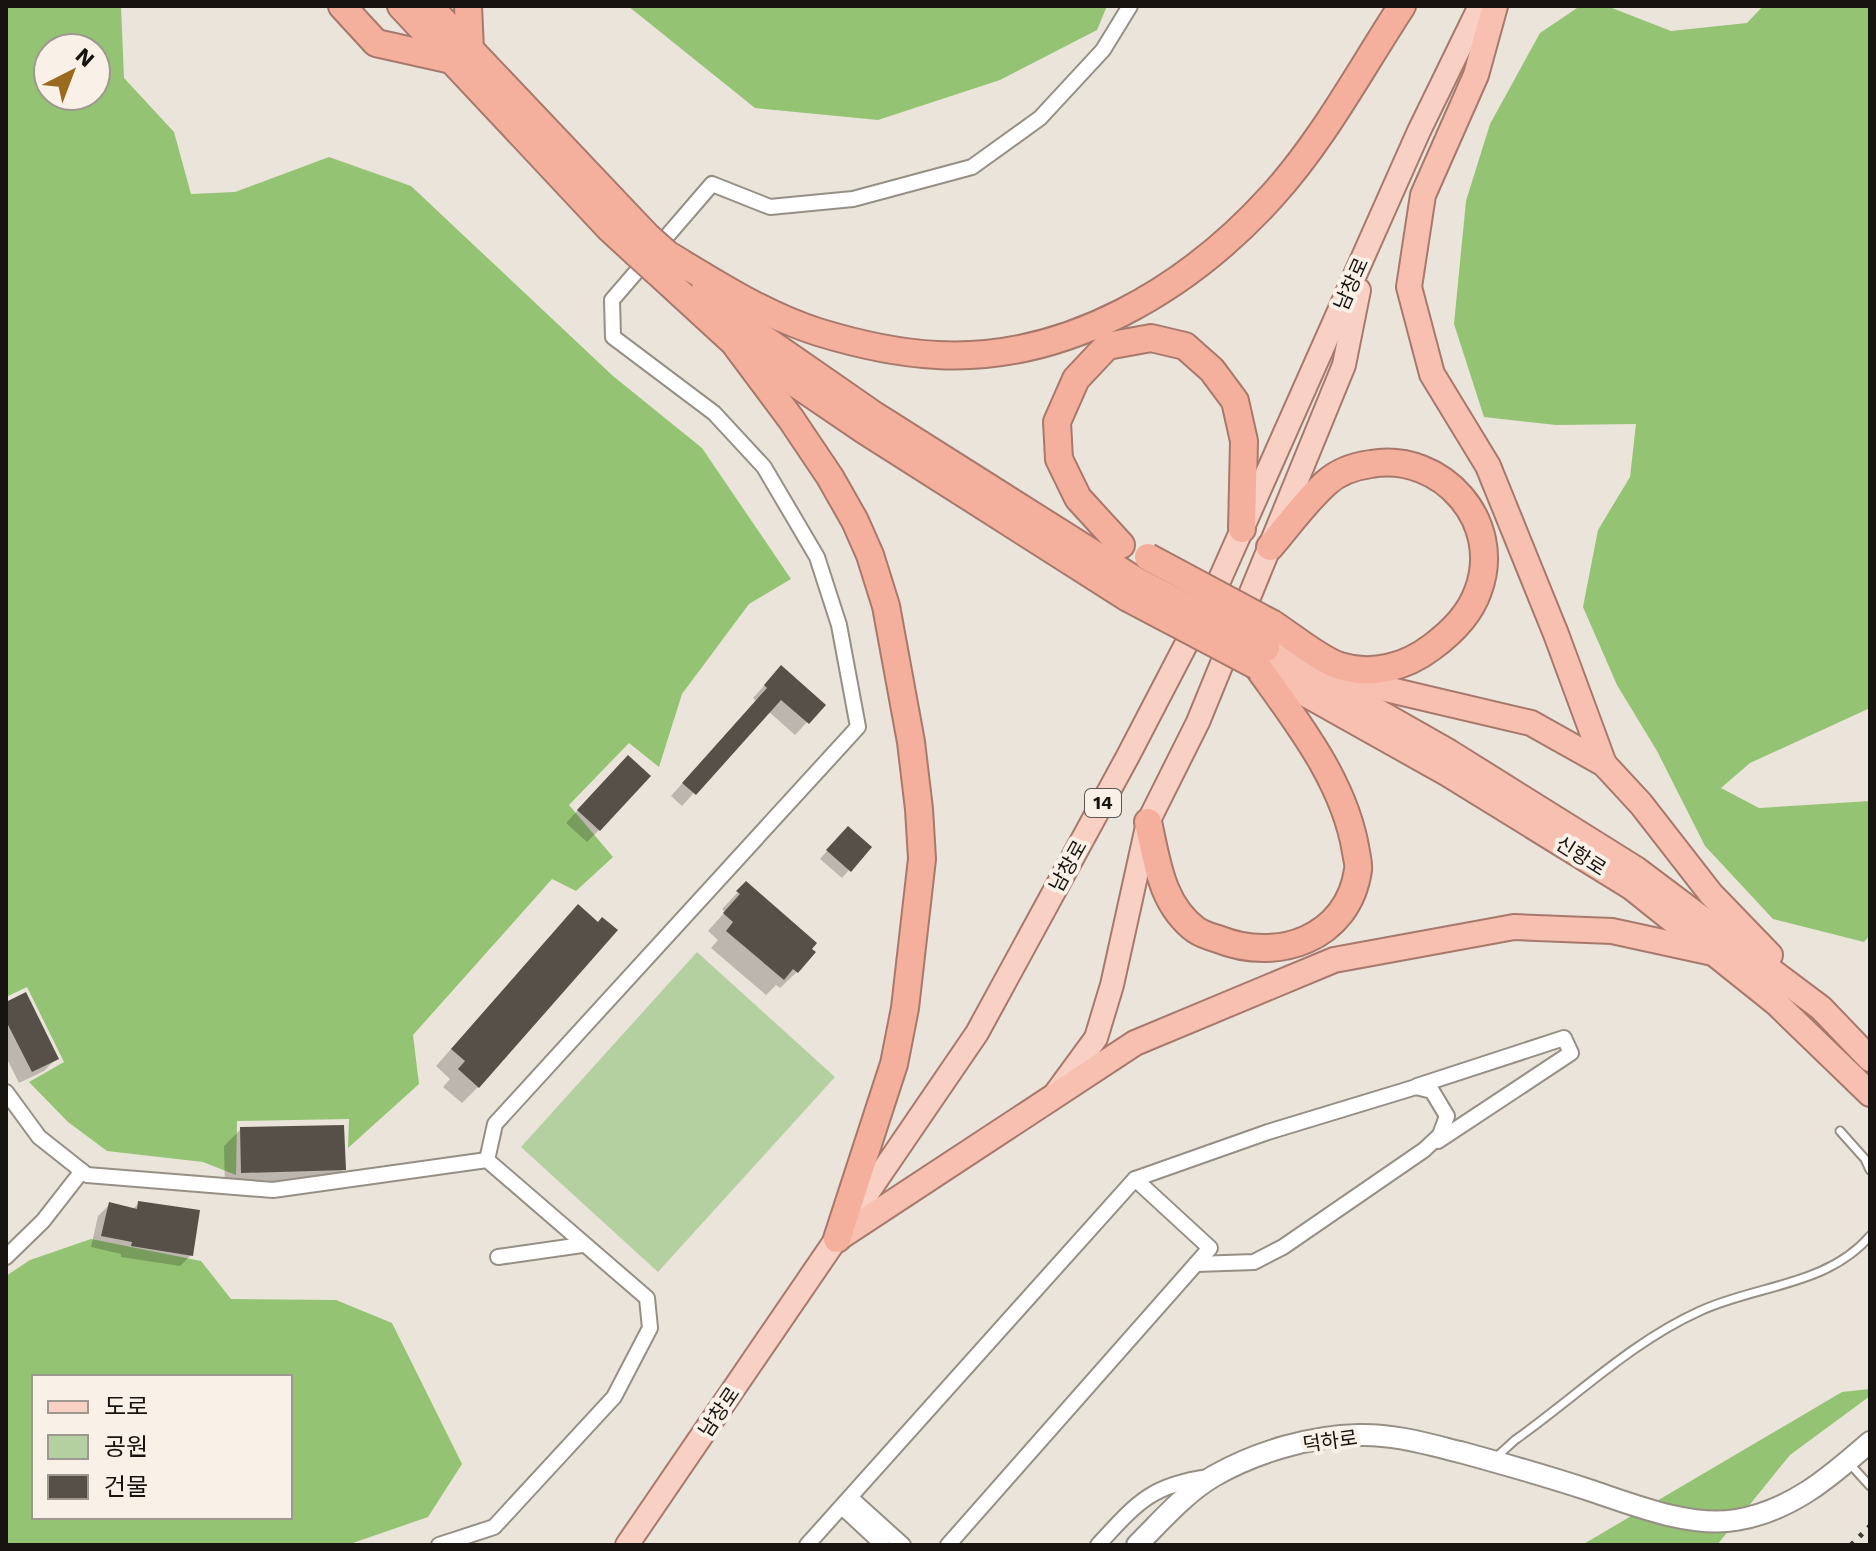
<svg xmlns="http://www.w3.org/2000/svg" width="1876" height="1551" font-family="'Work Sans','Noto Sans KR',sans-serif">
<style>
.green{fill:#b4d0a1}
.forest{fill:#95c374;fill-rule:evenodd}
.shadow{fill:#0003}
.building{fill:#565048}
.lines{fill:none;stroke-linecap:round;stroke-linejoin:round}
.service-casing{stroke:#968f86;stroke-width:11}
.minor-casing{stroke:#968f86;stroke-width:18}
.secondary-casing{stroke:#968f86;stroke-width:24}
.primary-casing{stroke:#a7796c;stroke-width:26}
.trunk-casing{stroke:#a7796c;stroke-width:28}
.motorway-casing{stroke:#a7796c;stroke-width:30}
.service{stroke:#fff;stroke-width:7}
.minor{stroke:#fff;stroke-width:14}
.secondary{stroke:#fff;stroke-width:20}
.primary{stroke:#f9d0c4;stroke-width:22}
.trunk{stroke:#f7c0b0;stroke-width:24}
.motorway{stroke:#f5b09d;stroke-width:26}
.rail{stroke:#403c37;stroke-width:5;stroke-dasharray:4 8;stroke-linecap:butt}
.motorway-bridge-casing{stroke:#a7796c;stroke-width:30;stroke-linecap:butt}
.motorway-bridge{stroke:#f5b09d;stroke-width:26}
.labels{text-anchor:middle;stroke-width:8;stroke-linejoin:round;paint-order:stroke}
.shield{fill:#f9f1e7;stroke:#5a5650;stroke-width:2}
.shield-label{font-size:18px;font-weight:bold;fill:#161310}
.street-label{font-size:20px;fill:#161310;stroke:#f9f1e7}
</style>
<rect width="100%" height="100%" fill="#ebe4da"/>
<path class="green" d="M697,952L835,1077L658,1272L521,1147Z"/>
<g class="forest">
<path d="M6,6H121L124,78L174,132L191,194L235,192L329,157L411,186L613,376L702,448L791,579L749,604L682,694L659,767L629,743L569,805L613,857L576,891L552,879L413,1035L419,1084L348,1148L349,1119L237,1121L236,1175L203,1162L107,1151L68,1122L29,1082L64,1062L27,987L6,997ZM48,48H96V96H48Z"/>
<path d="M628,6H1107L1097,30L1000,80L878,120L755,108Z"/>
<path d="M1580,6H1607L1671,31L1747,23L1763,6H1870V708L1750,763L1721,788L1759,808L1870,801V935L1864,942L1773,919L1705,846L1657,751L1617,685L1583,607L1598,530L1630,477L1636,424L1556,425L1484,417L1454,324L1466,201L1490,124L1540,33Z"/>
<path d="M91,1239L201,1261L231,1299L336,1300L392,1323L462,1464L428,1517L347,1545H6V1276L30,1260ZM290,1377V1517H34V1377Z"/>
<path d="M1870,1389V1396L1790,1455L1717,1545H1582L1842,1392Z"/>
</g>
<g class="shadow">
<path d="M769,680L823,705L795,735L768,711L682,806L671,796L756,701L753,698Z"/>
<path d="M616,770L599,830L587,842L566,823Z"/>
<path d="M840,836L849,870L842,878L820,859Z"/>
<path d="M746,884L809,949L797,972L780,988L776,985L766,995L711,948L718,940L708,931L725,912L722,909Z"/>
<path d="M562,924L478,1087L462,1103L443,1087L450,1079L436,1066Z"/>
<path d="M6,1004L57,1058L44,1071L19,1083L6,1057Z"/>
<path d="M241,1129L344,1169L327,1186L225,1189L224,1146Z"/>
<path d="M139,1203L191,1255L180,1266L121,1257V1254L91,1247L98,1216L110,1204L132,1210Z"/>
</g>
<g class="building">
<path d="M781,665L826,705L809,724L781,700L696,795L682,783L767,688L764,685Z"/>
<path d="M628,755L651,776L600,831L577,810Z"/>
<path d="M848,826L872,847L851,872L826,850Z"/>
<path d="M746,881L817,943L812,949L816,952L798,973L793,969L784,980L726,931L733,922L723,913L740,894L736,891Z"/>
<path d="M578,904L598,922L602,917L618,930L479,1088L458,1069L465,1061L451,1049Z"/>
<path d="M26,992L59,1059L32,1072L6,1021V1002Z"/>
<path d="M344,1125L346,1170L241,1173L240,1127Z"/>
<path d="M138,1201L200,1210L193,1256L131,1246L132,1242L101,1236L109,1202L137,1209Z"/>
</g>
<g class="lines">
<defs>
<g id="service">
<path d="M1840,1131L1865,1159L1870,1170"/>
<path d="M1494,1459L1515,1440C1576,1397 1631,1342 1700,1311C1756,1285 1827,1286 1870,1236"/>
<path d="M1849,1463L1870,1486"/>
</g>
<g id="minor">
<path d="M1417,1086L1564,1038L1571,1053L1438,1141"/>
<path d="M6,1092L39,1137L87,1175L273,1190L487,1160L647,1298L650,1328L614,1397L494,1527L439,1545"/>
<path d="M487,1160L495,1124L858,727L839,625L817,557L764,467L714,413L613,337L612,300L712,184L770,207L853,199L972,167L1040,118L1103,50L1130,6"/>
<path d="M6,1257L43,1221L82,1171"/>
<path d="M498,1257L582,1245"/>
<path d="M851,1498L903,1545"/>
<path d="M842,1507L883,1545"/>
<path d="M807,1545L1135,1179L1268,1132L1416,1087L1432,1091L1447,1116L1440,1135L1424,1150L1283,1247L1254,1262L1196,1264"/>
<path d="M948,1545L1210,1248L1135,1179"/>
<path d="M1098,1545C1136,1504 1150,1485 1209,1477"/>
</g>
<path id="secondary" d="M1137,1545C1161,1521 1185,1493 1214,1476C1256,1452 1310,1436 1359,1435C1394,1434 1427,1444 1460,1452C1504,1464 1546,1476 1589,1490C1631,1504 1690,1528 1736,1520C1791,1511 1830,1477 1870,1442"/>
<g id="primary">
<path d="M1055,1094L1096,1038L1112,985L1148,822L1198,722L1344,365L1359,290"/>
<path d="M627,1545L977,1033L1128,756L1219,581L1419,131L1480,6"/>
</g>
<g id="trunk">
<path d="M1495,6L1476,75L1423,195L1409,287L1432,374L1488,466L1556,634L1604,764"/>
<path d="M1266,648L1449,752L1636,869L1821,1008L1870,1059"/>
<path d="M1259,668L1448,774L1631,887L1776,1003L1870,1094"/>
<path d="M1345,669L1386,689L1531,723L1604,764L1641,804L1711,894L1770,955"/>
<path d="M837,1239L1135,1043L1334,960L1514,927L1612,931L1713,953"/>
</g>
<g id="motorway">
<path d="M342,6L376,43L452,60"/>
<path d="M401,6L610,229L635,252"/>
<path d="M429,6L648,237"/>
<path d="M468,6L470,50"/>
<path d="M667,254C715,283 764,315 818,332C857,344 897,353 937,355C1066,362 1188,289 1272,196C1323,140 1360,70 1402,6"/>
<path d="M656,271L730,339L864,430L1128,598"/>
<path d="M705,289L740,322L874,415L1135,580"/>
<path d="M732,340L791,419L830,477L855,521L870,555L886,606L911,742L919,809L922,859L905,1008L894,1064L837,1239"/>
<path d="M1121,545L1078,498L1059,459L1057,422L1076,379L1107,346L1151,338L1185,346L1212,370L1235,401L1244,441L1242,529"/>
<path d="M1270,547C1288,526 1306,501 1326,483C1338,472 1356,466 1371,464C1442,452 1504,522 1478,591C1470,614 1451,633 1432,647C1406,667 1372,676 1340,666C1322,661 1290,635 1273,624"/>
<path d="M1148,822C1157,861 1161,904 1196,930C1202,934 1211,937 1218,939C1277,963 1348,939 1358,870C1359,865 1357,858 1356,852C1345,782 1297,722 1257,666"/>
</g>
</defs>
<use href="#service" class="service-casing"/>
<use href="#minor" class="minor-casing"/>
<use href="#secondary" class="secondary-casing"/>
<use href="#primary" class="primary-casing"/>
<use href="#trunk" class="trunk-casing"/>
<use href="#motorway" class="motorway-casing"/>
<use href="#service" class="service"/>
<use href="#minor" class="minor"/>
<use href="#secondary" class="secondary"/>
<use href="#primary" class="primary"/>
<use href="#trunk" class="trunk"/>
<use href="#motorway" class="motorway"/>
<path class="rail" d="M1851,1545L1870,1526"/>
<defs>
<g id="motorway-bridge">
<path d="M648,237L666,253"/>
<path d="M635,252L656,271"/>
<path d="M1148,557L1273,624"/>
<path d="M1135,580L1266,648"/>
<path d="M1128,598L1257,666"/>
</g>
</defs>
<use href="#motorway-bridge" class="motorway-bridge-casing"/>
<use href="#motorway-bridge" class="motorway-bridge"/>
</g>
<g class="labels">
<rect class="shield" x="1085" y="789" width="36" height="28" rx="6"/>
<g class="shield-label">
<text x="1103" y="809">14</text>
</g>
<g class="street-label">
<text transform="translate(1351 284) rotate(-66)" y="7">남창로</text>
<text transform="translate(1581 856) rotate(32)" y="7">신항로</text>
<text transform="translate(1068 866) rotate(-61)" y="7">남창로</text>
<text transform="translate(719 1412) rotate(-56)" y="7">남창로</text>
<text transform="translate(1330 1441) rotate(-8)" y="7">덕하로</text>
</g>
</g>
<rect width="1876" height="1551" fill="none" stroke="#161310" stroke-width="16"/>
<rect x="32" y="1375" width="260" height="144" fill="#f9f1e7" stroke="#9e9891" stroke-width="2"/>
<rect x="48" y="1401" width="40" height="12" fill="#f9d0c4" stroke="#9e9891" stroke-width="2"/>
<text x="104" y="1415" font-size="24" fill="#161310">도로</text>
<rect x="48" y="1435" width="40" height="24" fill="#b4d0a1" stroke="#9e9891" stroke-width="2"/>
<text x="104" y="1455" font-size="24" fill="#161310">공원</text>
<rect x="48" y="1475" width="40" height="24" fill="#565048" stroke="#9e9891" stroke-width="2"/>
<text x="104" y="1495" font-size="24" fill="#161310">건물</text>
<g transform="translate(72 72) rotate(42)"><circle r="38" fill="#f9f1e7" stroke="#9e9891" stroke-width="2"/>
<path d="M0-6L14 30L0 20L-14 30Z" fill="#9a6b1c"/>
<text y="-12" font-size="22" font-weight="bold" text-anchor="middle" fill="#161310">N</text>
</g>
</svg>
